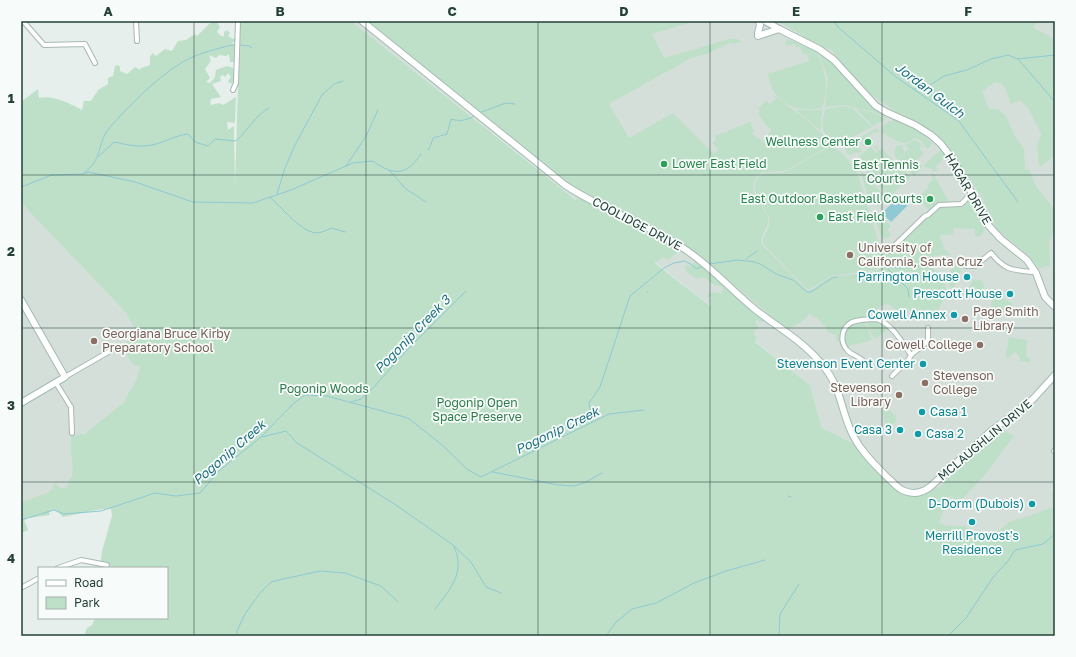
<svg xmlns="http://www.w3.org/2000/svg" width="1076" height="657" font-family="'Golos Text',sans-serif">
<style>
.built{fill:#d4dfda}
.green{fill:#bfe0c8}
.water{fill:#8ec9d4}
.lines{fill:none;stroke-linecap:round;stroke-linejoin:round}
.stream{stroke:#8ec9d4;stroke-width:1}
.street-casing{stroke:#a8b8b2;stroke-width:6}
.secondary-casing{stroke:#a4bbb3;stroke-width:8}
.street{stroke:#fff;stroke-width:4}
.secondary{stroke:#fff;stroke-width:6}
.grid{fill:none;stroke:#24423a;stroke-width:1;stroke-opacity:0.55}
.leisure-dot{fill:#2e9e5b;stroke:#f7fbf9;stroke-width:1.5}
.education-dot{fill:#8d6e63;stroke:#f7fbf9;stroke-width:1.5}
.culture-dot{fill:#0f9aa8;stroke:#f7fbf9;stroke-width:1.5}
.labels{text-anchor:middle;stroke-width:3.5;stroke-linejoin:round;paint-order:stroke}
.leisure-label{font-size:12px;fill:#27864d;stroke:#f7fbf9;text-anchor:end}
.park-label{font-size:12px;fill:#2d7a4b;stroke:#f7fbf9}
.street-label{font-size:12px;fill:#24423a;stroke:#f7fbf9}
.education-label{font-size:12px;fill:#785e54;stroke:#f7fbf9;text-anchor:start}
.culture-label{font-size:12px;fill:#0d838f;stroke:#f7fbf9;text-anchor:end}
.water-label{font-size:13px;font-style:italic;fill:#1c6f80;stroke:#f7fbf9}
.neatline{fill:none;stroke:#24423a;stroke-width:1.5}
.grid-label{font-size:13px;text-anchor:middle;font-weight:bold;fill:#24423a}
</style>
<rect width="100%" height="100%" fill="#e6efeb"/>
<g class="built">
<path d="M351,21H1055V608L896,532L855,444L822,428L810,385Z"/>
<path d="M21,203L174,363L84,434L71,454L74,476L79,493L40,507L21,516Z"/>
</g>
<g class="green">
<path d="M212,21H216L220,27L217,32L221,36H224V32L227,30L230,33L228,36L233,39L236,37L235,42H232L235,46L238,62H230L229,54L226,56L219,55L216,58L209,55L211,61L205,69L210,78L206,82L210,83L215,77L216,70L227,66L233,68L235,80L231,84L228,81L231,77L228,73L225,77L223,75L220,77L221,81L212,84L221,97L211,99L210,105L219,103L223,105L236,97L235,123L227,122L228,130L234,126L235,185L240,21H351L576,200L578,197L652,233L680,250L668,260L663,257L655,263L710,306L711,305V296L707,298L708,294L715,292L721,294L723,290L722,287L710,283L707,279L702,277L698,279L686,272L685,265L692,266L696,261L765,320L761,322L755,319L757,326H759L754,331V335L757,337L755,342L810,385L822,428L855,444L861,453L902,494L920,496L935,486L939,488L971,454L978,451L1001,429L1014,436L988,471L959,503L949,496L939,523L947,526H966L985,543L1009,522L1032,515L1053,507L1052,494L1055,491V636H84L87,628L92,625L95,618H167V568H100L102,551L112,516L111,509H102L63,517L57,511L53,510L49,512L50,515L28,518L24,520L28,530L21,533V516L23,515L21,503L49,492L53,488L52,486L54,484L57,485L61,488H65L68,486L69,480L72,476V470L73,471L71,454V436L84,434L128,399L124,401L136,381L140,367L133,364L126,354L127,348L130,344H127L126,342L132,338V335L137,332L126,313L174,363L21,203V102L38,89L39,98C53,95 69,103 82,110L84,101H91L98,90L108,84V78L113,76L115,66L118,65L120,67V71L127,74L135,67L140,70L141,68L150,65V56L153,53L156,56L165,49L172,51L178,41L186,40L195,34L197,36Z"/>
<path d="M368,21H695L652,34L664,58L733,38L737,39L742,42L733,44L731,42L707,54L691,58L609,104L629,138L673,113L714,154L718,150L713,143L716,140L715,136L750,122L754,132L752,134L765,143L771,129C765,125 761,119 758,113L760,111L758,109L764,102L767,101L769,104L776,99L773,95H774L809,122L833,144L787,170L782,171L766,172L761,173L756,178L753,185L754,193L768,217V224L761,239L762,245L808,291L811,290L830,277L872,272C887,267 885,259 881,246L889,254L939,207L960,206L971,197L977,207L985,229C983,234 980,237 975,237V229L954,228L953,235H940V237L945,250L952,255L926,256L921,259L920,260C938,271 953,280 942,302C940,307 938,312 934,316L915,315L907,309L898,311L888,304C880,305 873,310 871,318C856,320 842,323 840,341L837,342L836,335L828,332C824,324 822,323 816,317H813L811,314H809L803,321L788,330L694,252L677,240L649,225L590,197L568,183Z"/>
<path d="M777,21H1037L1034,28L1055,39V156L1039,167L1037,145L1040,138L1041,133L1028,108L1022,102L1018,101L1011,104C1008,96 1004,77 992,84C988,86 986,90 982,91L989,109H998L1006,116L1014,134L1024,149L1025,170L1029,169L1036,186L1055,210V229L1049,243L1050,265L1039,269L1029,256L997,229L981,196L947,146L935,133L918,122L897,112L866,91L848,73L847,68L834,54L832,50L825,47L823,48L802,37L803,36C794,30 786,26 777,21Z"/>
<path d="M787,39L816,51C825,71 830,86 822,108C805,112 785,108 774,92C771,87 769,80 768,74L809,61L807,54H803L800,47H796L795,44L787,46L785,43Z"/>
<path d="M818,52L829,60L886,115L887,117L875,112L855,108L845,105L825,107L828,78Z"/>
<path d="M844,106L852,108L872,127L847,140L841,147C829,137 821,136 823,118C824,114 824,112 826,109Z"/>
<path d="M856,109L876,113L886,119L873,126Z"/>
<path d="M797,110H822L821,131L797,111Z"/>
<path d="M895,119C909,127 921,131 932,143L928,149C923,146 922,139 916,138L906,143H901L882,133L881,131L883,125Z"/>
<path d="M876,128L879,131V133L877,132L873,133L856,145L862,151L858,154L857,152L851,155L847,153L845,148L846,146Z"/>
<path d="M916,140L925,148H923L922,146L915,144L920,146L921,151L924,153L916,161L922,167L920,168L921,169L914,176L905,167L900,165L898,159L909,149L905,145L902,148L905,152L897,159L894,153L896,146L906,145L912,141Z"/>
<path d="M876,145L879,150L881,148L910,177L890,197L857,162L858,160L860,157L859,156L871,147L876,153L878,151L874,147Z"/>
<path d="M831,146C840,148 854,166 858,174L881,250C884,260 884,266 874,270L831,276L808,290L763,244V239L769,226V218L755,191V184L757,179L761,175L767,173H781L787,171Z"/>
<path d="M940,150L945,155L942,160L936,166L937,171L934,172L932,169L923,166Z"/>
<path d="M860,170L887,198L878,207L876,202L870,203Z"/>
<path d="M931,170L949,202V204H942L941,202L942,200L930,211L917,198L929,187L927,185L933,180Z"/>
<path d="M877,212L891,226L886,231H888L891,235L887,239L886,237H883V241L874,216Z"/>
<path d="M959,264L962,265L963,268C958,274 958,283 952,289C945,280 949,267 959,264Z"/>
<path d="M976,279L982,281L985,287L979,296L974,298L969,293L968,288L972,281Z"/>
<path d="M997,296L1002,297L1013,304L1006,315L1000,313L991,307L992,300Z"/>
<path d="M873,320L882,323L889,329L875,339L874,338C871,333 867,328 867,322Z"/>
<path d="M854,322H865L872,340L846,347L843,334L850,325Z"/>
<path d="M1009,337C1014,339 1021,338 1028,341C1026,346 1025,354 1028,358L1030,359L1031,362H1021L1019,356L1015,352L1007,359L1006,354Z"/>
<path d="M883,411H891L896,417V422L886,429Z"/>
</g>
<path class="water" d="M902,194L910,203L891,222L882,213Z"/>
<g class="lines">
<g class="stream">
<path d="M833,21L838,27L896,77L958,120L1018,202"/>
<path d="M240,45L249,46L252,48"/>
<path d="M1018,59L1055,55"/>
<path d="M915,89L930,85L944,76L967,70L991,59L1008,55L1018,59L1055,102"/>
<path d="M479,113L506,103L515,104"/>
<path d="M428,150L430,147L433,138L447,134L451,119C461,122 466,120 475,116"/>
<path d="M98,157L114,142C124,144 136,147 145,146C160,145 173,136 188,134L195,142L208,146L215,139L236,141C248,130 255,116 269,108"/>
<path d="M346,166L366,136L378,110"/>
<path d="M389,170L406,189L426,202"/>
<path d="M84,173C102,160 97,147 107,131C111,125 117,120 121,115C140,95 170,66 195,56C201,53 207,52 213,50C221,48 228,45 236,45"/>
<path d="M21,187L52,175L82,174L89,172L135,182L193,202L253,203L291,190L353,163L373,161C394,176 406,176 421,154"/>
<path d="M277,194L285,168L295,145L322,95L334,84L343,81"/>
<path d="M270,197C281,207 303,234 318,233C323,232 327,230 331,228L345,232"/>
<path d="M746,259L757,251"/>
<path d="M709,264L738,260L755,262L762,265L776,274L793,280L807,292H811L832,278L837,277"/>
<path d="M886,267L902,268L925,265"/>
<path d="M888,269L908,289L909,297"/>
<path d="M647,292L648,291"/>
<path d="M351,402L361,399L373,388L406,351L466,291"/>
<path d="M592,422L589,403L600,387L630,296L664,268L674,263L685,261L692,265L696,269L701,267"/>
<path d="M262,437L286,431L297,443L396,505L453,545L471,562L486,587L501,593"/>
<path d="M493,472L558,485L574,486L584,483L602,473"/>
<path d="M788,496L791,497"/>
<path d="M21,520L54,510L64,514L101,511L155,493L176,496L200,493L220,470L261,437L293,404L305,395L327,396L408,418L441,444L467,469L481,477L609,414L644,410"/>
<path d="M435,609C450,590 466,572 454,547"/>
<path d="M237,636V631L245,614L260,593L271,582L283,579L320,571L345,573L381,586L398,602"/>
<path d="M606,636L616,622L632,609L656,603L694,583L726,571L765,560"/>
<path d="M779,636L780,614L799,584"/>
<path d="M948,636L966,618L994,576L1008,561L1015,550L1043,544L1055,534"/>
</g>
<defs>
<g id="street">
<path d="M23,21L44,45L85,44L95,63"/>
<path d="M136,21L137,41"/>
<path d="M233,90L236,83L238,21"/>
<path d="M889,251L925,216L928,215L939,205L961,204C966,201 967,196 972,193"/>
<path d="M960,260L966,266H975L991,253C1005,270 1011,270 1032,272"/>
<path d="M868,366C865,362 860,358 856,356C853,354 851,354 848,351C839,342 841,328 852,322C858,320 871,319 877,319C892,324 902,342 911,355"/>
<path d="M892,376L909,359L911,355L926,343L928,339V328"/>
<path d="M65,377L117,347"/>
<path d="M56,383L71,407L72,433"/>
<path d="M1054,451H1055"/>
<path d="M58,568L81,560L107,565"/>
<path d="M21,588L39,578"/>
</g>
<g id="secondary">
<path d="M362,21L565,185C602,210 646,223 683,248C710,265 732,291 757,311C780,329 806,343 824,367C840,386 841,409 851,431C859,449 872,462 886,476C891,480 896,487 902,490C912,495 922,493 930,487L990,432L1033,399L1055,375"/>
<path d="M765,21L779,29L819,49L834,60L876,106L886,112L915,125L931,135L941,144L954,161L966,184L978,202L989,226L1001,239L1027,260L1036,273L1045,297L1055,307"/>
<path d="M758,33L760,25L759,21"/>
<path d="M758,36L779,29"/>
<path d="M21,300L65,377L21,403"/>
</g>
</defs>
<use href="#street" class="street-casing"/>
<use href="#secondary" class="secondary-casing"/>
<use href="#street" class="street"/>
<use href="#secondary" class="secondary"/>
</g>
<path class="grid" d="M194,21V636M366,21V636M538,21V636M710,21V636M882,21V636M21,175H1055M21,328H1055M21,482H1055"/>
<g class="leisure-dot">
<circle cx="868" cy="142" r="4"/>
<circle cx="664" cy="164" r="4"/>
<circle cx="930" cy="199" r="4"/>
<circle cx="820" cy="217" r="4"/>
</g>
<g class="education-dot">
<circle cx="850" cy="255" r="4"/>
<circle cx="965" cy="319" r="4"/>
<circle cx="94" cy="341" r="4"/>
<circle cx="980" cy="345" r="4"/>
<circle cx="925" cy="383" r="4"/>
<circle cx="899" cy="395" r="4"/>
</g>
<g class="culture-dot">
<circle cx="967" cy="277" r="4"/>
<circle cx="1010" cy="294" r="4"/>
<circle cx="954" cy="315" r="4"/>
<circle cx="923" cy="364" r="4"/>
<circle cx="922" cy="412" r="4"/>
<circle cx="900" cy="430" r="4"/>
<circle cx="918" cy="434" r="4"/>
<circle cx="1032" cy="504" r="4"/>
<circle cx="972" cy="522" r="4"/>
</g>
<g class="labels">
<g class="leisure-label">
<text x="860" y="146">Wellness Center</text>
<text x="672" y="168" text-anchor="start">Lower East Field</text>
<text x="922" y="203">East Outdoor Basketball Courts</text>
<text x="828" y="221" text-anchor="start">East Field</text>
</g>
<g class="park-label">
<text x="886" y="169">East Tennis<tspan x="886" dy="14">Courts</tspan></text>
<text x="324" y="393">Pogonip Woods</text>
<text x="477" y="407">Pogonip Open<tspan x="477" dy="14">Space Preserve</tspan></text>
</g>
<g class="street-label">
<text transform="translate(968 189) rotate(60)" y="4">HAGAR DRIVE</text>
<text transform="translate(637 224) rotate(28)" y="4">COOLIDGE DRIVE</text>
<text transform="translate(985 440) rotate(-40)" y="4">MCLAUGHLIN DRIVE</text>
</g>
<g class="education-label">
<text x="858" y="252">University of<tspan x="858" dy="14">California, Santa Cruz</tspan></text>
<text x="973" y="316">Page Smith<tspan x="973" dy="14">Library</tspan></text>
<text x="102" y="338">Georgiana Bruce Kirby<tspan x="102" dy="14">Preparatory School</tspan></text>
<text x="972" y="349" text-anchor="end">Cowell College</text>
<text x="933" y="380">Stevenson<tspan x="933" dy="14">College</tspan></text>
<text x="891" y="392" text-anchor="end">Stevenson<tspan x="891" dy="14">Library</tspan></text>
</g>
<g class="culture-label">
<text x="959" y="281">Parrington House</text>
<text x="1002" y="298">Prescott House</text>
<text x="946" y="319">Cowell Annex</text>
<text x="915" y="368">Stevenson Event Center</text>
<text x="930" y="416" text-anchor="start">Casa 1</text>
<text x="892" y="434">Casa 3</text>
<text x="926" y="438" text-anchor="start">Casa 2</text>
<text x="1024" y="508">D-Dorm (Dubois)</text>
<text x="972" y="540" text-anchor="middle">Merrill Provost's<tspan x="972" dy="14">Residence</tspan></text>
</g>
<g class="water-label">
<text transform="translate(930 90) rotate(37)" y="5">Jordan Gulch</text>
<text transform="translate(412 334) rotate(-46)" y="5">Pogonip Creek 3</text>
<text transform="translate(557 430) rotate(-26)" y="5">Pogonip Creek</text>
<text transform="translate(229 452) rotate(-41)" y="5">Pogonip Creek</text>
</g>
</g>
<rect width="1076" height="657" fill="none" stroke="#f7fbf9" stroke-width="44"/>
<rect x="38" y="567" width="130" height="52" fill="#f7fbf9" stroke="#a3b1ad"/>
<rect x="46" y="580" width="20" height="6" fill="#ffffff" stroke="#a3b1ad"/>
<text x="74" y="587" font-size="12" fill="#24423a">Road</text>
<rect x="46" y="597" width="20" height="12" fill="#bfe0c8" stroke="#a3b1ad"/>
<text x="74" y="607" font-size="12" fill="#24423a">Park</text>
<rect x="22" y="22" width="1032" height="613" class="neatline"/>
<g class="grid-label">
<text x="108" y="16">A</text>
<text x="280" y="16">B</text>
<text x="452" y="16">C</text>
<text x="624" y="16">D</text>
<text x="796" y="16">E</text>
<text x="968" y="16">F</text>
<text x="11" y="103">1</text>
<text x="11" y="256">2</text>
<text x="11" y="410">3</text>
<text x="11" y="563">4</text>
</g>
</svg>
